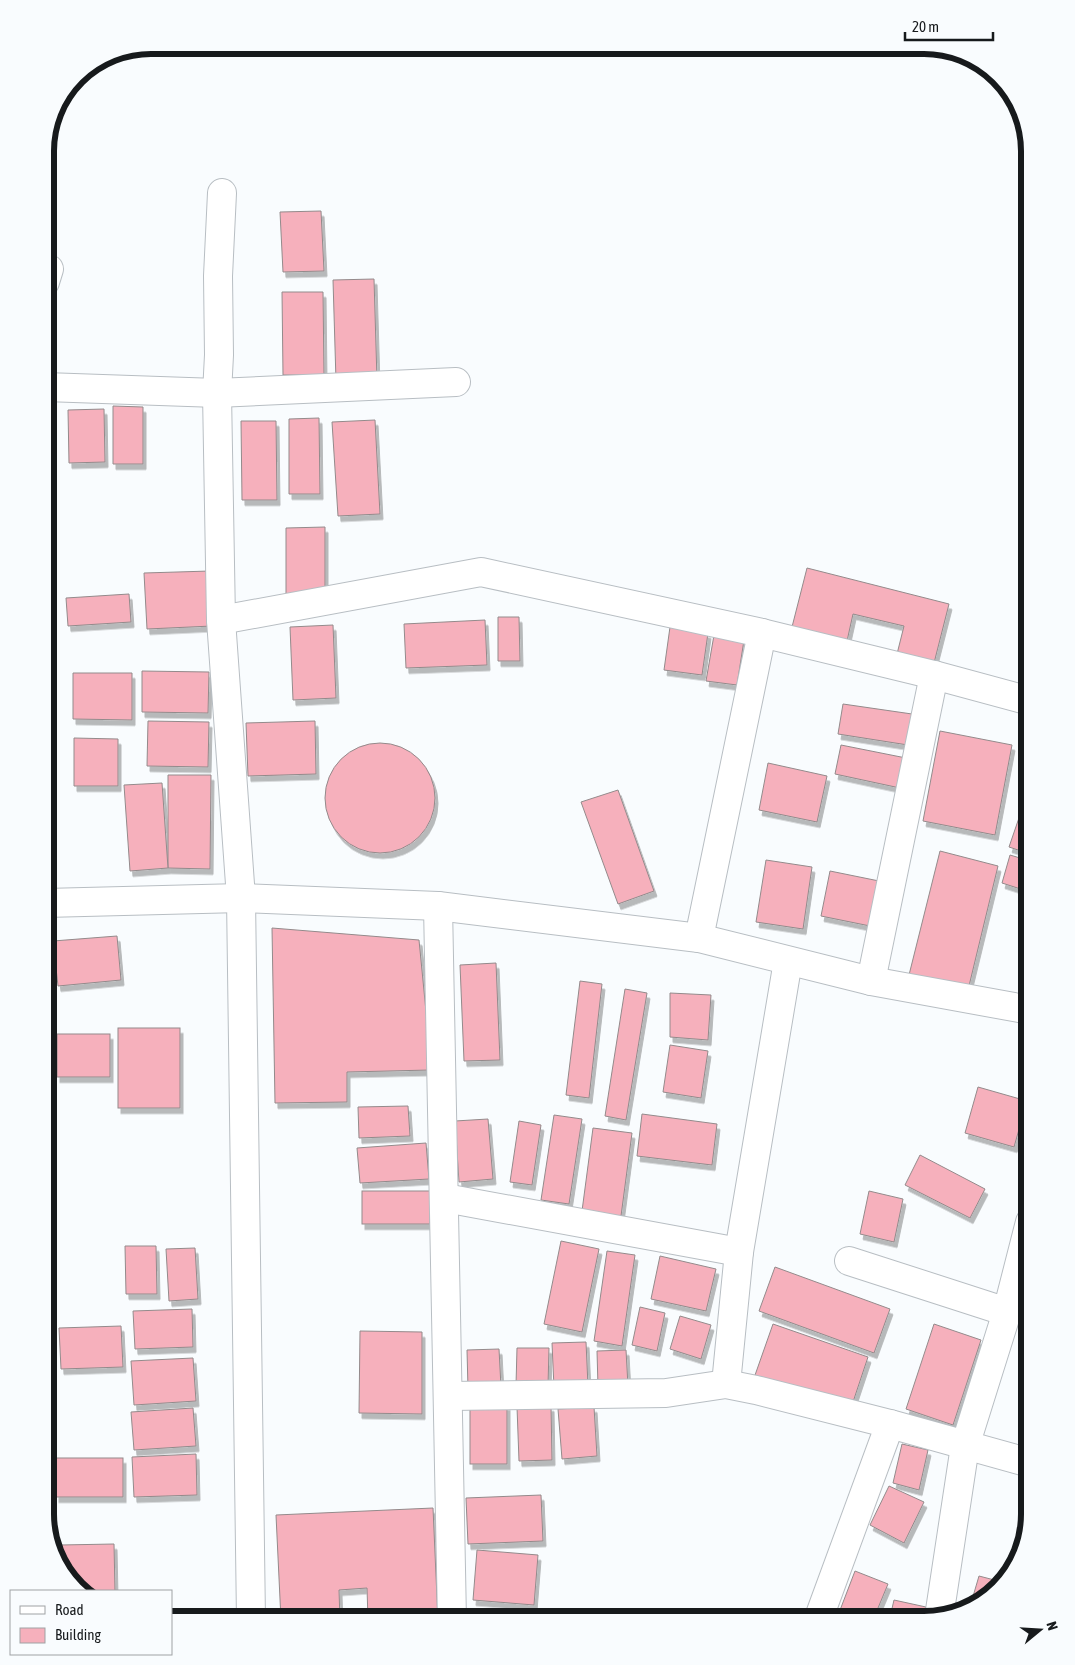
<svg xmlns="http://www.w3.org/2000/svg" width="1075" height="1665" font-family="'Asap Condensed',sans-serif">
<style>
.building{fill:#f6b0bc;stroke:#938a8b;filter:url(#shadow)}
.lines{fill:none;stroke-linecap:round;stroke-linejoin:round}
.minor-casing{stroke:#b8bec3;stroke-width:30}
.minor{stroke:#fff;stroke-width:28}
.rim{fill:none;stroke:#171a1c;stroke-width:6}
</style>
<defs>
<filter id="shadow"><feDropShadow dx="3" dy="5.5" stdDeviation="0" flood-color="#0004"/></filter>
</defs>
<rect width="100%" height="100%" fill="#f9fcfe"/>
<g class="building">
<path d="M321,211L324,271L283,272L280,212Z"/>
<path d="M374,279L377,380L336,381L333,280Z"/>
<path d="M282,292H323L324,375H283Z"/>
<path d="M113,406L143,407V464H113Z"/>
<path d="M104,409L105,462L69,463L68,410Z"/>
<path d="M319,418L320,494H289V419Z"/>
<path d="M375,420L380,514L338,516L332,422Z"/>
<path d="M241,421H276L277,500H242Z"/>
<path d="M325,527V593L286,594V528Z"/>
<path d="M807,568L949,604L934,663L897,654L904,626L853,614L847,641L792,627Z"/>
<path d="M210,571L212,626L147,629L144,573Z"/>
<path d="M129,594L131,622L68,626L66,598Z"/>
<path d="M498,617H519L520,661H498Z"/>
<path d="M485,620L487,665L406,668L404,624Z"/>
<path d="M333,625L336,698L293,700L290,627Z"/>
<path d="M670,627L708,633L702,675L664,670Z"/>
<path d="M714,635L744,640L737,685L706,681Z"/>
<path d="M142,671L209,672L208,713L142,712Z"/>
<path d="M73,673H132V720L73,719Z"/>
<path d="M843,704L912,714L908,745L838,734Z"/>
<path d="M148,721L209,722L208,767L147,766Z"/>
<path d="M315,721L316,774L248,776L246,723Z"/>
<path d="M940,731L1012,745L995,835L923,821Z"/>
<path d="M74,738L118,739V786H74Z"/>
<circle cx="380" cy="798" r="55"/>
<path d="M841,745L906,758L900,788L835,774Z"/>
<path d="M768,763L827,776L817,822L759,810Z"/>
<path d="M168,775H211L210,869L168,868Z"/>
<path d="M1030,776V807L1021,804Z"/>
<path d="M162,783L168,868L130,871L124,785Z"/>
<path d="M618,790L654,891L618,904L581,802Z"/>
<path d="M1021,812L1030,815V854L1009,847Z"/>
<path d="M940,851L998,866L968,990L909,975Z"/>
<path d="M1010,855L1030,861V892L1002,883Z"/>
<path d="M766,860L812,867L803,929L756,922Z"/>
<path d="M830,871L884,882L875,927L821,916Z"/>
<path d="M272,928L419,940L429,1042L430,1070L347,1072V1102L275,1103Z"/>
<path d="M117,936L121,980L58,986L53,941Z"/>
<path d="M496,963L500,1060L464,1061L460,965Z"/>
<path d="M580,981L602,984L589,1098L566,1095Z"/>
<path d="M625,989L647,993L626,1120L605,1116Z"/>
<path d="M670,993L711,995L708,1040L670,1037Z"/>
<rect x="118" y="1028" width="62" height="80"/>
<rect x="57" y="1034" width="53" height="43"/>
<path d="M670,1045L708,1051L701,1098L663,1092Z"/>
<path d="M978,1087L1027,1101L1014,1147L965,1133Z"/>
<path d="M408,1106L410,1136L359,1138L358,1107Z"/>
<path d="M642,1114L717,1124L712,1165L637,1156Z"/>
<path d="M554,1115L582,1119L569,1204L541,1200Z"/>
<path d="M488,1119L493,1179L459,1182L455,1121Z"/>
<path d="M519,1121L541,1125L532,1185L510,1182Z"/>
<path d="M593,1128L632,1133L621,1216L582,1211Z"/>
<path d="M426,1143L429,1179L360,1183L357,1148Z"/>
<path d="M920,1155L985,1189L970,1218L905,1185Z"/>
<rect x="362" y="1191" width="68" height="33"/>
<path d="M869,1191L903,1199L894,1242L860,1234Z"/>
<path d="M561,1241L599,1249L582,1332L544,1324Z"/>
<path d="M125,1246H156L157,1294H126Z"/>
<path d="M195,1248L198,1299L169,1301L166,1249Z"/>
<path d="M607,1251L635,1255L622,1346L594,1341Z"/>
<path d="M660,1256L716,1269L706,1311L651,1299Z"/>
<path d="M775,1267L890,1309L874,1353L759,1311Z"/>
<path d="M640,1307L665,1313L657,1351L632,1345Z"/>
<path d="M192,1309L193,1347L135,1349L133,1311Z"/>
<path d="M680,1316L711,1325L701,1359L670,1349Z"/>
<path d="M773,1324L868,1357L850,1411L754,1378Z"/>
<path d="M934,1324L981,1340L953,1425L906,1409Z"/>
<path d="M121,1326L123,1367L61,1369L59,1328Z"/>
<path d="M360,1331L422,1332V1414L359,1413Z"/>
<path d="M586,1342L588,1386L554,1388L552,1343Z"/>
<path d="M517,1348H549L548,1386L516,1385Z"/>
<path d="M499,1349L501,1387L468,1389L467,1350Z"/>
<path d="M626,1350L628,1386L598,1387L597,1351Z"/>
<path d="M193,1358L196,1401L134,1405L131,1361Z"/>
<rect x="470" y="1405" width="37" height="59"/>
<path d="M551,1406L552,1460L519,1461L517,1407Z"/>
<path d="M594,1407L597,1456L562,1459L558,1409Z"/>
<path d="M193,1408L196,1446L134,1450L131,1412Z"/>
<path d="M902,1444L928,1450L919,1490L893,1483Z"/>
<path d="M196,1454L197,1495L134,1497L132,1457Z"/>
<rect x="56" y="1458" width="67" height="39"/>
<path d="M889,1486L924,1502L904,1543L870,1525Z"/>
<path d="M541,1495L543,1541L468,1544L466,1498Z"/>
<path d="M433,1508L438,1620H368L367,1588L339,1590L340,1620H281L276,1515Z"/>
<path d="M114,1544L115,1591H82L61,1567L60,1545Z"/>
<path d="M477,1550L538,1555L534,1605L473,1600Z"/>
<path d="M855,1571L888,1584L873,1620H843L837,1618Z"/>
<path d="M979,1576L1002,1582L969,1610Z"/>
<path d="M894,1600L926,1607L923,1620H906L890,1617Z"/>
</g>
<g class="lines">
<defs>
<g id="minor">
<path d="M222,193L218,276L219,355L217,393L221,620L241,898L251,1620"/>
<path d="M45,282L49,269"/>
<path d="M45,387L217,393L456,382"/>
<path d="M221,620L481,572L762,633L934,675L1030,701"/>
<path d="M45,903L241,898L438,906L699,938L871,981L1030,1010"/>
<path d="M438,906L452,1620"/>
<path d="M699,938L762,633"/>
<path d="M871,981L934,675"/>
<path d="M445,1198L739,1252"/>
<path d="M849,1261L1007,1312"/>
<path d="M726,1384L739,1252L788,961"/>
<path d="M448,1396L666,1393L726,1384L756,1390L890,1424L1030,1463"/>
<path d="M939,1617L965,1446L1007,1312L1030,1222"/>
<path d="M818,1620L890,1424"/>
</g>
</defs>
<use href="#minor" class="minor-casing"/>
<use href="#minor" class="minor"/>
</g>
<path d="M0 0H1075V1665H0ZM151 54H924A97 97 0 0 1 1021 151V1514A97 97 0 0 1 924 1611H151A97 97 0 0 1 54 1514V151A97 97 0 0 1 151 54Z" fill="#f9fcfe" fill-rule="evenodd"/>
<path class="rim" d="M151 54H924A97 97 0 0 1 1021 151V1514A97 97 0 0 1 924 1611H151A97 97 0 0 1 54 1514V151A97 97 0 0 1 151 54Z"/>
<rect x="10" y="1590" width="162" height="65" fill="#f9fcfe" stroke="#9fa2a4"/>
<rect x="20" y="1606" width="25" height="8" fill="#ffffff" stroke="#9fa2a4"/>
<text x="55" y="1615" font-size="15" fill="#171a1c">Road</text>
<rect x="20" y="1628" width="25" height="15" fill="#f6b0bc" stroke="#9fa2a4"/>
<text x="55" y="1640" font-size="15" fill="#171a1c">Building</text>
<g transform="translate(1040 1630) rotate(72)" stroke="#f9fcfe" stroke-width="4" paint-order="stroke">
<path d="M0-4L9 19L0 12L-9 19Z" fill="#171a1c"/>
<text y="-8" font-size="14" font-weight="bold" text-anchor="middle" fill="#171a1c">N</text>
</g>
<path d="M905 32v8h88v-8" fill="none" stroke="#171a1c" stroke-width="2.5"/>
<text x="912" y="32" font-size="15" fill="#171a1c" stroke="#f9fcfe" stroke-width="4" paint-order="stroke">20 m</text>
</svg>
